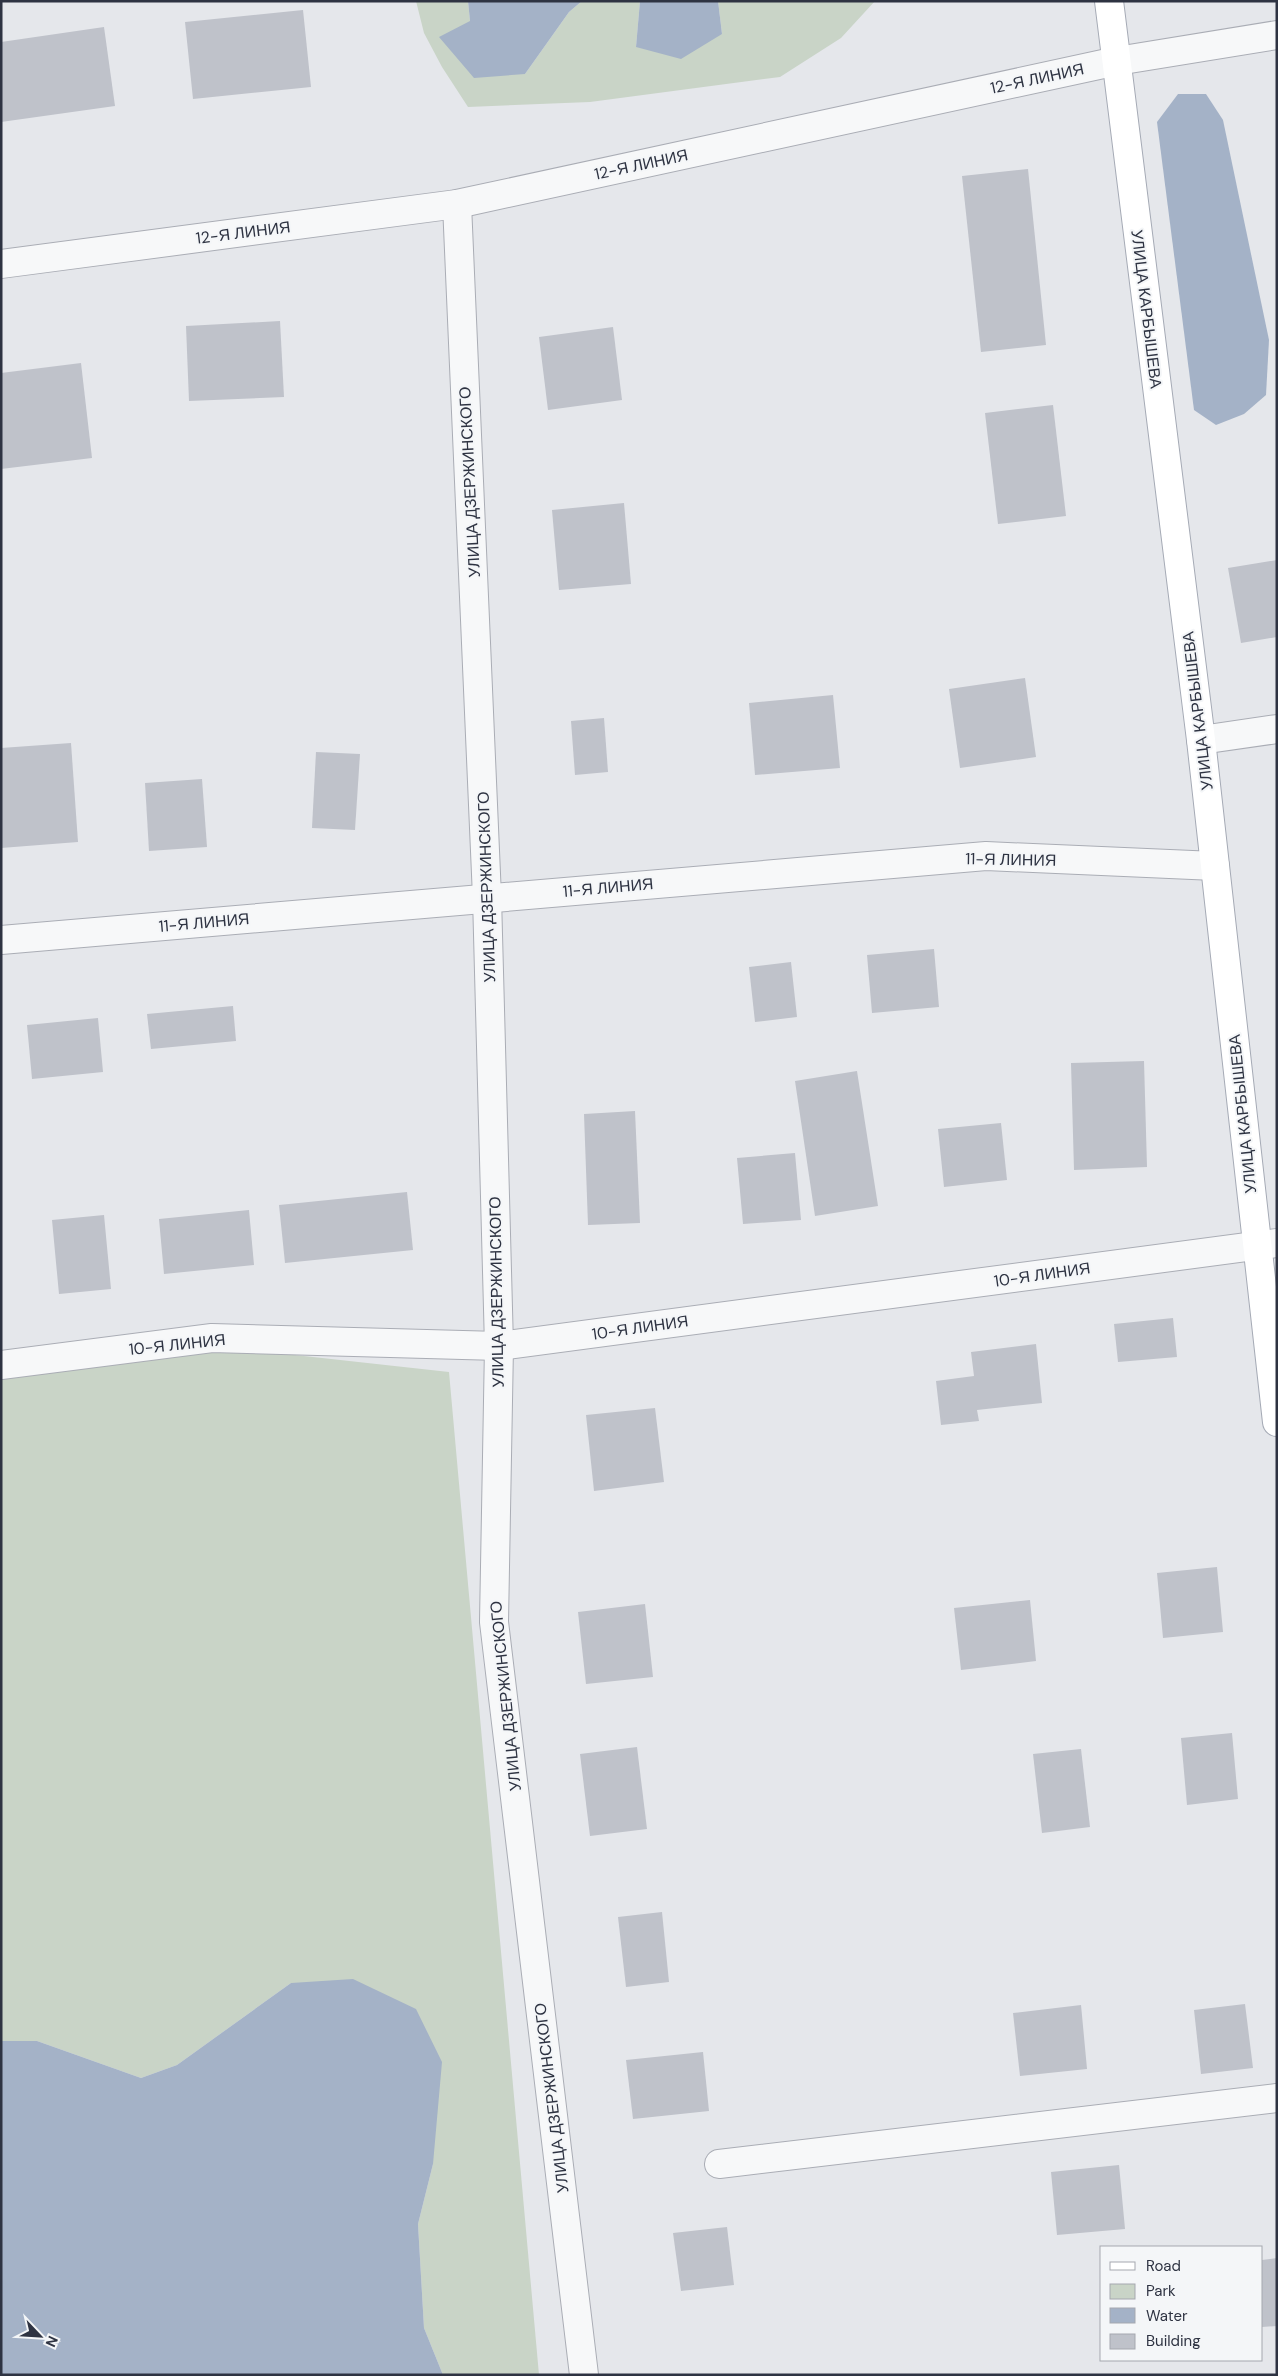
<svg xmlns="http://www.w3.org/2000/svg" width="1278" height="2376" font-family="'DM Sans',sans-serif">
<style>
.green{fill:#c9d4c7}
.water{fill:#a4b2c7}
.building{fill:#bfc2ca}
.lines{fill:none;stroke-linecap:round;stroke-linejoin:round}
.minor-casing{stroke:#aaadb5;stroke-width:30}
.major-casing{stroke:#a5aab5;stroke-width:30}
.minor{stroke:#f7f8f9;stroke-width:28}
.major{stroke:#fff;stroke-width:28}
.labels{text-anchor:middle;stroke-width:4;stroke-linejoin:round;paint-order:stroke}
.street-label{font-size:16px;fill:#2e3342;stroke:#f4f6f8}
</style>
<rect width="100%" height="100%" fill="#e5e7eb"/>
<g class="green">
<path d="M416,1H468L470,21L525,74L569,12L582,1H640L636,47L722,34L718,1H875L841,38L780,77L590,102L468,107L442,67L424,33Z"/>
<path d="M222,1347L449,1372L539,2375H443L424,2328L418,2224L433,2164L291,1983L177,2065L141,2078L37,2041H1V1376Z"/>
</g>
<g class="water">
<path d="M468,1H582L569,12L525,74L474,78L439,37L470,21Z"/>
<path d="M640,1H718L722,34L681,59L636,47Z"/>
<path d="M1178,94H1206L1223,120L1269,340L1266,395L1244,414L1216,425L1194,410L1157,122Z"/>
<path d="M353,1979L416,2009L442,2062L433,2164L418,2224L424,2328L443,2375H1V2041H37L141,2078L177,2065L291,1983Z"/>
</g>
<g class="building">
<path d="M303,10L311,87L193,99L185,22Z"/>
<path d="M104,27L115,106L1,122V42Z"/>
<path d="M1028,169L1046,345L981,352L962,176Z"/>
<path d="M280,321L284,397L189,401L186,326Z"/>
<path d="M613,327L622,400L548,410L539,337Z"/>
<path d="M81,363L92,458L1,469V373Z"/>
<path d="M1053,405L1066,516L998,524L985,413Z"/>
<path d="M624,503L631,584L559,590L552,510Z"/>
<path d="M1277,560V637L1241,643L1228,568Z"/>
<path d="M1025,678L1036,757L960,768L949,689Z"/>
<path d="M833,695L840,768L755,775L749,703Z"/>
<path d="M604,718L608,772L575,775L571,721Z"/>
<path d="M71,743L78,842L1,848V748Z"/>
<path d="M316,752L360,754L355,830L312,828Z"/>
<path d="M202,779L207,847L149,851L145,783Z"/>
<path d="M934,949L939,1007L872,1013L867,955Z"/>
<path d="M791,962L797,1017L755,1022L749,967Z"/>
<path d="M233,1006L236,1041L151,1049L147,1014Z"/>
<path d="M98,1018L103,1072L32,1079L27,1025Z"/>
<path d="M1144,1061L1147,1167L1074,1170L1071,1063Z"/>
<path d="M857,1071L878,1206L815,1216L795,1081Z"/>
<path d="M635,1111L640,1223L588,1225L584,1114Z"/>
<path d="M1001,1123L1007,1180L944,1187L938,1129Z"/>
<path d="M795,1153L801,1220L743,1224L737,1158Z"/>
<path d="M407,1192L413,1250L285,1263L279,1205Z"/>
<path d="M249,1210L254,1265L164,1274L159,1219Z"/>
<path d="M104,1215L111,1289L59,1294L52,1220Z"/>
<path d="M1173,1318L1177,1357L1118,1362L1114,1324Z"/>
<path d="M1036,1344L1042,1403L977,1410L979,1421L941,1425L936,1381L974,1376L971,1352Z"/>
<path d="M655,1408L664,1482L594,1491L586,1415Z"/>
<path d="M1217,1567L1223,1632L1163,1638L1157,1573Z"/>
<path d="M1030,1600L1036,1661L961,1670L954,1608Z"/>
<path d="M645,1604L653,1677L586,1684L578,1612Z"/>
<path d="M1232,1733L1238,1799L1187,1805L1181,1738Z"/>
<path d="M637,1747L647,1829L590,1836L580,1754Z"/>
<path d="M1081,1749L1090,1827L1042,1833L1033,1754Z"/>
<path d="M662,1912L669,1982L626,1987L618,1917Z"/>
<path d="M1245,2004L1253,2068L1201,2074L1194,2010Z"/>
<path d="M1081,2005L1087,2069L1020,2076L1013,2013Z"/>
<path d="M703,2052L709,2111L633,2119L626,2060Z"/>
<path d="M1119,2165L1125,2229L1057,2235L1051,2172Z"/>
<path d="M727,2227L734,2285L681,2291L673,2233Z"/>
<path d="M1277,2258V2326L1262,2327V2260Z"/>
</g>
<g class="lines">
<defs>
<g id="minor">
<path d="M457,204L487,897L499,1346L494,1622L584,2375"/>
<path d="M1,264L457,204L1117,61L1277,35"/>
<path d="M1201,740L1277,729"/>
<path d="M1,940L986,856L1215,866"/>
<path d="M1,1365L212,1338L499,1346L1277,1243"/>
<path d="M719,2164L1277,2098"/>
</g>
<path id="major" d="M1109,1L1201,740L1277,1422"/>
</defs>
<use href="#minor" class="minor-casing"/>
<use href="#major" class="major-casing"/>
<use href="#minor" class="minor"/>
<use href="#major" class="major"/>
</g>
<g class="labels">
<g class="street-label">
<text transform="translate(1037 78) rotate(-12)" y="6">12-Я ЛИНИЯ</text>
<text transform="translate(641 164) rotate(-12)" y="6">12-Я ЛИНИЯ</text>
<text transform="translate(243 232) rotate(-7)" y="6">12-Я ЛИНИЯ</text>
<text transform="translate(1147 309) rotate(83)" y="6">УЛИЦА КАРБЫШЕВА</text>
<text transform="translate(469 482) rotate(-93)" y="6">УЛИЦА ДЗЕРЖИНСКОГО</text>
<text transform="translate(1197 711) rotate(-97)" y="6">УЛИЦА КАРБЫШЕВА</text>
<text transform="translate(1011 859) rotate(1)" y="6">11-Я ЛИНИЯ</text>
<text transform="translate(486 887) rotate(-92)" y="6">УЛИЦА ДЗЕРЖИНСКОГО</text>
<text transform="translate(608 887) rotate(-5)" y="6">11-Я ЛИНИЯ</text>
<text transform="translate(204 922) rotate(-5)" y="6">11-Я ЛИНИЯ</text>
<text transform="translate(1242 1114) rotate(-96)" y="6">УЛИЦА КАРБЫШЕВА</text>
<text transform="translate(1042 1274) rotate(-8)" y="6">10-Я ЛИНИЯ</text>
<text transform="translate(496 1292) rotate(-91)" y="6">УЛИЦА ДЗЕРЖИНСКОГО</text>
<text transform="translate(640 1327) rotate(-8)" y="6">10-Я ЛИНИЯ</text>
<text transform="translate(177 1344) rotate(-6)" y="6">10-Я ЛИНИЯ</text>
<text transform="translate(505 1696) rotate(-96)" y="6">УЛИЦА ДЗЕРЖИНСКОГО</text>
<text transform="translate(551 2098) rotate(-97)" y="6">УЛИЦА ДЗЕРЖИНСКОГО</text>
</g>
</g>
<rect width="1278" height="2376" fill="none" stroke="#2e3342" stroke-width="5"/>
<rect x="1100" y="2246" width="162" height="115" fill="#f4f6f8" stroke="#a5a8af"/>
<rect x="1110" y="2262" width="25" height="8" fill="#ffffff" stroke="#a5a8af"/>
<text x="1146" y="2271" font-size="15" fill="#2e3342">Road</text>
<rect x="1110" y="2284" width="25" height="15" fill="#c9d4c7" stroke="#a5a8af"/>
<text x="1146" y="2296" font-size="15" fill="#2e3342">Park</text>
<rect x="1110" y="2308" width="25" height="15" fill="#a4b2c7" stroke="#a5a8af"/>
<text x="1146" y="2321" font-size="15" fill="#2e3342">Water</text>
<rect x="1110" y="2334" width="25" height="15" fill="#bfc2ca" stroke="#a5a8af"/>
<text x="1146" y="2346" font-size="15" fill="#2e3342">Building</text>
<g transform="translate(40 2336) rotate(115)" stroke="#f4f6f8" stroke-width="4" paint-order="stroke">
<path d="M0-4L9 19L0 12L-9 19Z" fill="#2e3342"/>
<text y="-8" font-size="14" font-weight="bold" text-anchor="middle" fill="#2e3342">N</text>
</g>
</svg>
